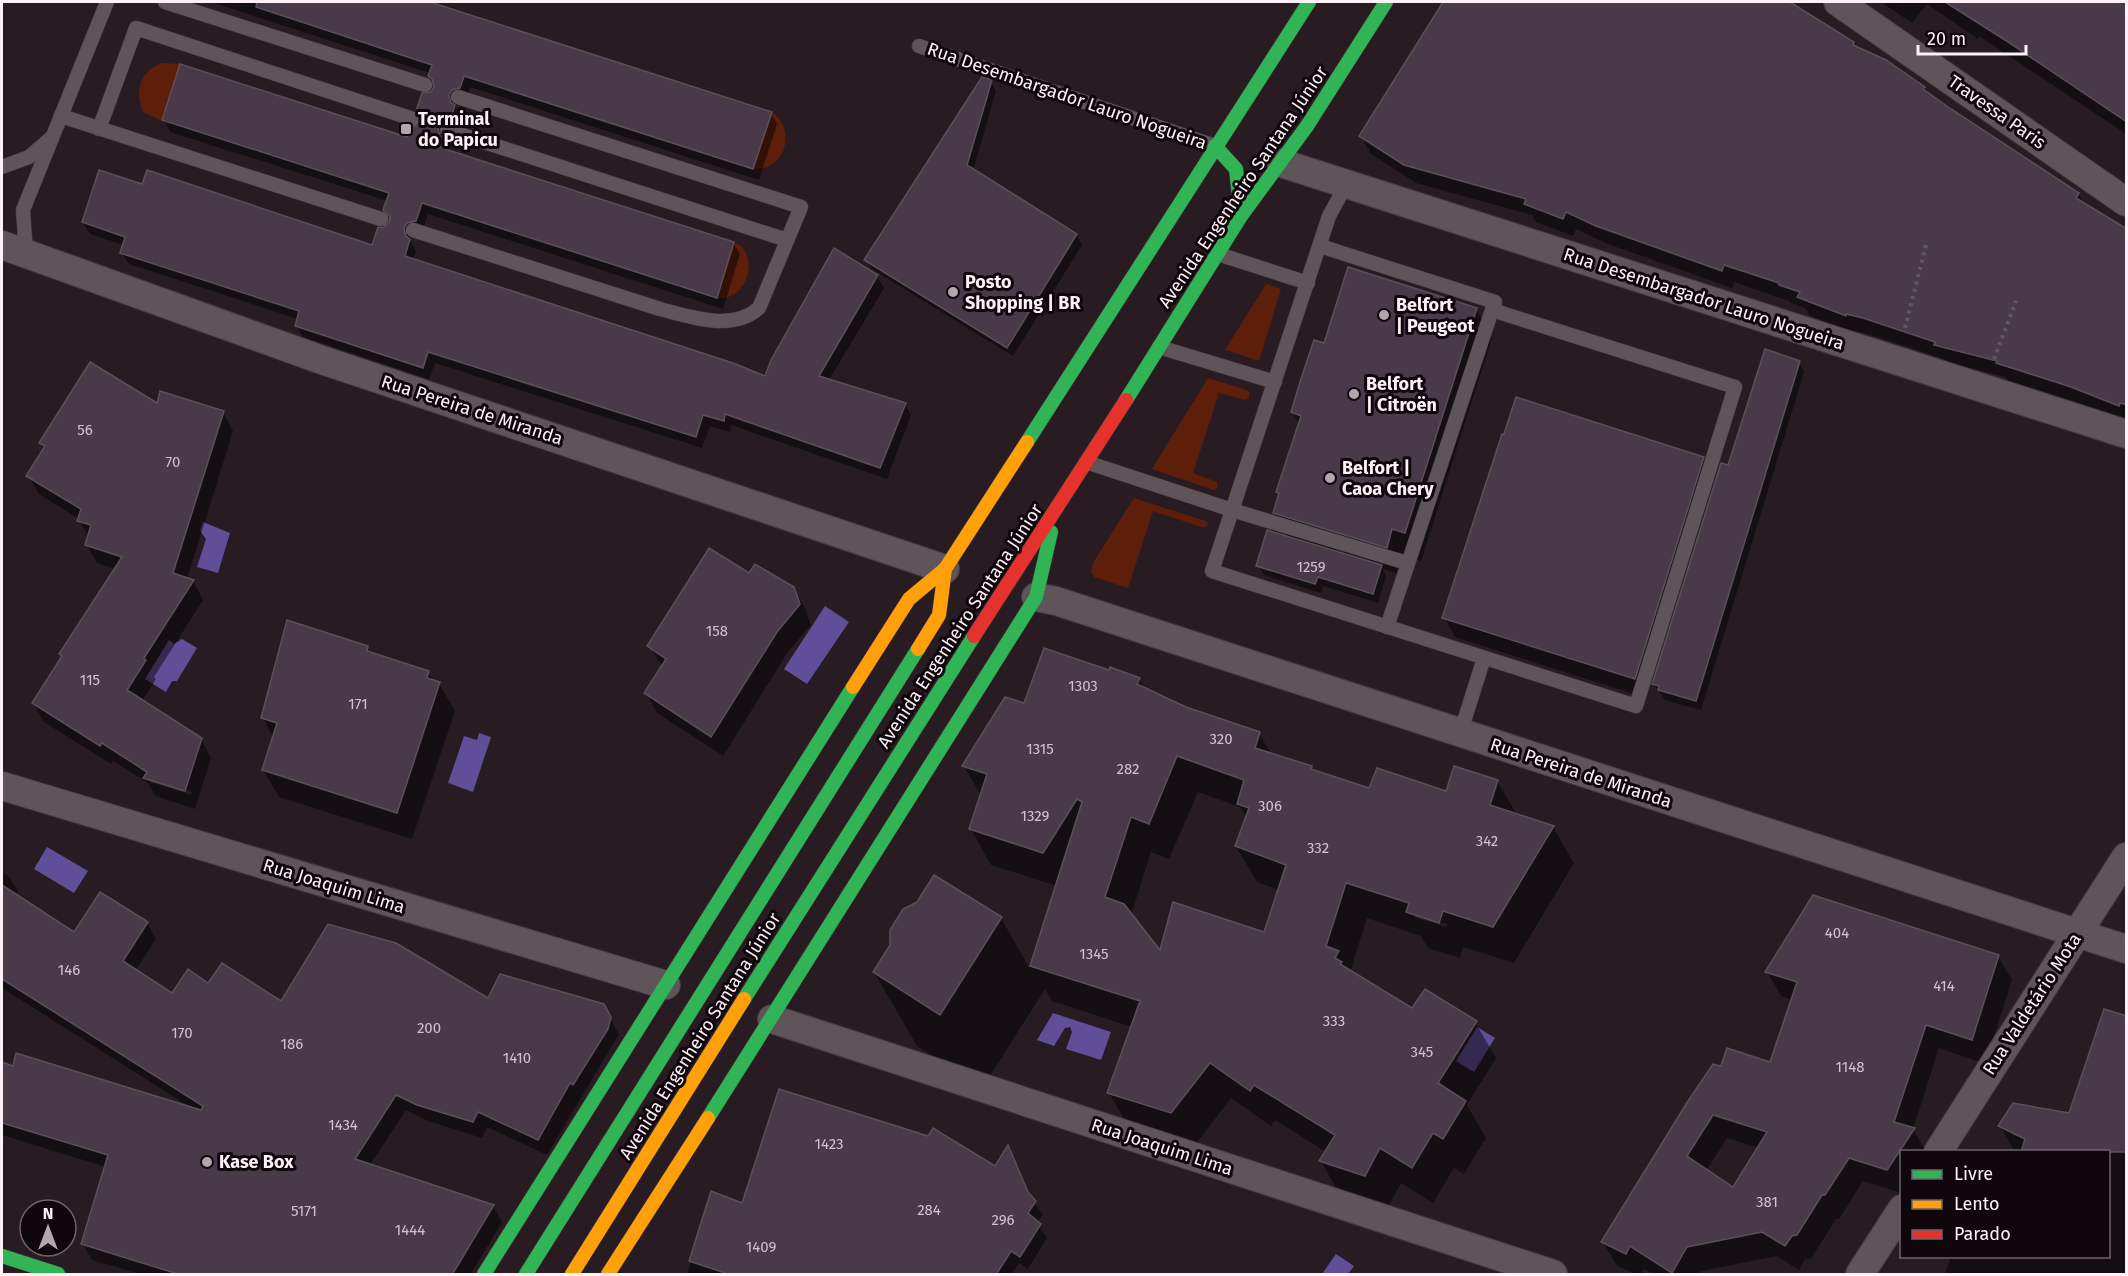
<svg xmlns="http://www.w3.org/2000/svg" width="2128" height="1276" font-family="'Fira Sans',sans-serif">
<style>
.green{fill:#5d1f0a}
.water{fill:#604e98}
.shadow{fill:#0007;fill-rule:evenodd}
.building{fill:#4a3a49;stroke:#595157;stroke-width:1.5;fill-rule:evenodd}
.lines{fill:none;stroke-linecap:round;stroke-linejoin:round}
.lane-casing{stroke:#433a3e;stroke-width:15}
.street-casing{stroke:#433a3e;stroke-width:30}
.fast-casing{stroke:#433a3e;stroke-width:15}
.slow-casing{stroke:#433a3e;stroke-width:15}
.jam-casing{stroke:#433a3e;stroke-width:15}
.path{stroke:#62595e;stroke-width:4;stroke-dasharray:3 4.5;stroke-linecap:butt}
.lane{stroke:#5e5459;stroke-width:14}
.street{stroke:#5e5459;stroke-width:28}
.fast{stroke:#30b455;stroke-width:14}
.slow{stroke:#ff9f0a;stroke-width:14}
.jam{stroke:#e5322d;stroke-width:14}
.poi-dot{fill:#b3a6ac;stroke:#0f070b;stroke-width:2}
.labels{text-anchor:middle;stroke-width:6;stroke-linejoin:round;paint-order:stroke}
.number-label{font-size:15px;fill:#d1c2cc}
.street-label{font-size:18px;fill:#fef0f7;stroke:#0f070b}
.poi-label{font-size:18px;font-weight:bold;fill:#fef0f7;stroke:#0f070b;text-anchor:start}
</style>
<rect width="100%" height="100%" fill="#281c22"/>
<g class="green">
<path d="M162,63L180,64L162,121L143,112C134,90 140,71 162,63Z"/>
<path d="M772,112C796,129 787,171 753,169Z"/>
<path d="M734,242C761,253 748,302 717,298Z"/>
<path d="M1266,284L1281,289L1259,361L1225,350Z"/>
<path d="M1208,378L1244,389L1249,392V397L1246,400L1219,393L1193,473L1217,482V488L1214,490L1152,469Z"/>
<path d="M1134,498L1205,521L1208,524L1205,527H1202L1153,511L1128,588L1094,577L1091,571L1093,563Z"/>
</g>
<g class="water">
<path d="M203,522L230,533L218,573L197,567L206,539L200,531Z"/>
<path d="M825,606L849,622L807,684L784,669Z"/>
<path d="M182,639L197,648L177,681H172L166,692L145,679L169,640L174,644Z"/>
<path d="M479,733L491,737L473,792L448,783L464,736L477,740Z"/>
<path d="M47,847L88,871L74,893L34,869Z"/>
<path d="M1053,1013L1111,1032L1101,1060L1066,1049L1072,1032L1070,1027L1065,1028L1054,1046L1037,1040Z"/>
<path d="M1477,1027L1495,1038L1474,1072L1456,1061Z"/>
<path d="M1336,1254L1354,1266L1348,1274H1322Z"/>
</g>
<g class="shadow">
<path d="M211,2H426L771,113L777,124L759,180L470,87L466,100L459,101L455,107L461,118L456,133L448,134L444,140L451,152L733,243L740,254L723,309L428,214L422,233L414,234L410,240L416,251L413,260L766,378L877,276L884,288L829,380L905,404L911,415L887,479L731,425L730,432L710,426L702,448L435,363L429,379L303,337L296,326L298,319L129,264L122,253L124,245L90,234L83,222L143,186L373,246L391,220L385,210L388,201L170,132L164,120L408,138L423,123L418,110L435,86L429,76L430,73Z"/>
<path d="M1445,2H1787L1853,43L1856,48L1924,88L1928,94L2078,194L2084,204L2126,230V422L2083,405L2008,381L2006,377L1946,362L1944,359L1875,336L1855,331V333L1809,315L1805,308L1791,303L1789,301L1734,282L1732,288L1608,244L1576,229L1573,236L1536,222L1532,215L1416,183L1371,154L1361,136Z"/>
<path d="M1881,2H2126V134L1979,36L1978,39L1927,4L1912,23Z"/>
<path d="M991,81L996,91L973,171L1076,235L1082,245L1013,356L872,269L866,260Z"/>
<path d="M1476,309L1492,338L1421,561L1409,557L1403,575L1383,569L1386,576L1378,603L1323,586L1321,593L1264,575L1258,565L1289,538L1274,513L1280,495L1278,492L1300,425L1292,412L1325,345Z"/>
<path d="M1799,362L1804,372L1701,710L1665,700L1654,684L1729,467Z"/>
<path d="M158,405L223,412L233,431L187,579L193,581L203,600L154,677L156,679L142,701L201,739L211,758L195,809L155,796L148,783L113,761L111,764L44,722L33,703L116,569L97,563L86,544L89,538L79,519L39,494L28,476L45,450L41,443ZM150,778L192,792L191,795L150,782Z"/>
<path d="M1703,459L1714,479L1646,698L1455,637L1444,617Z"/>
<path d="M750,575L793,588L805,608L811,625L788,652L723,756L657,713L646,693L663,667L649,646Z"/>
<path d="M367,648L370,653L428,672L434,682L439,684L455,711L412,839L279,797L263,770L273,737L263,718Z"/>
<path d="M1110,672L1139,679L1146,690L1186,708L1259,733L1271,754L1311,767L1314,771L1370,790L1447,792L1497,781L1517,815L1553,827L1574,863L1514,963L1463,947L1460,958L1428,948L1421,936L1367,918L1350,972L1412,1010L1475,1022L1496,1058L1467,1105L1486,1138L1464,1174L1454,1168L1433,1203L1401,1183L1386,1211L1341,1197L1321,1161L1326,1152L1275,1120L1271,1126L1231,1098L1192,1149L1130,1129L1109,1093L1132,1027L1052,1001L1045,989L983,1087L917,1046L874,972L918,903L1001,918L1030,969L1057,886L991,865L971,829L981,796L964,766L1025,705ZM1198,792L1240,807L1247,818L1236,846L1257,882L1279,890L1265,934L1161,953L1131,915L1151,852L1169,859ZM1414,913L1447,924L1446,927L1414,917Z"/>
<path d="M2,871L8,876L18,891L15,895L74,934L147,923L156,939L135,971L173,995L209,986L281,1003L489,1000L603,1005L619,1034L547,1155L487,1127L482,1138L428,1121L406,1110L370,1165L493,1206L502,1222L471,1274H140L92,1260L83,1244L106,1167L2,1135V1064L190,1107L2,988Z"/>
<path d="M1998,956L2012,980L1985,1064L1939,1048L1913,1129L1927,1152H1902L1901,1193L1863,1181L1839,1219H1836L1811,1259H1805L1799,1270L1777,1256L1701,1271L1699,1274H1653L1644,1269L1641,1274H1635L1617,1266L1603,1242L1722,1068L1771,1064L1793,1000L1781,996L1767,972ZM1727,1138L1758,1148L1733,1189L1706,1171Z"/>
<path d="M2126,1017V1274H1945L1951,1256H2108V1152H2015L2000,1126L2070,1114Z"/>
<path d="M1008,1148L1030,1197L1043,1215L1037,1223L1047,1238L1028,1269L1019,1263L1012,1274H687L712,1193L743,1205L995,1168Z"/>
</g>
<g class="building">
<path d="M257,2H430L772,112L753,169L464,76L460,88L452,90L449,95L451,103L455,105L450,122L441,123L438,128L440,136L445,139L442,148L734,242L717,298L422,203L416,221L407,223L404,228L406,236L410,239L405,256L733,363L765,376L771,360L834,248L878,275L819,376L906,403L880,468L725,414L724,421L703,415L696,437L428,352L423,368L295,326L299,311L120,253L125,237L82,222L99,170L142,184L147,170L372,245L378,227L383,228L389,222L390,217L383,210L389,193L162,120L180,64L407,137L410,128L419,125L422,117L416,111L422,93L431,92L434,87L432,79L428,76L432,65L256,7Z"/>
<path d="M1443,2H1790L1854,42L1853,45L1886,60L1925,87L1923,89L1951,109L2079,193L2076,198L2127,229V405L2120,403L2119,406L2071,387L1996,363L1997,361L1934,345L1935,342L1863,318L1846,314V316L1797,297L1800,292L1779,285V283L1724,265L1722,271L1596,226L1566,212L1563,219L1524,204L1526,199L1404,165L1359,136Z"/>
<path d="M1945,2H2127V122L2005,40Z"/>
<path d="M982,77L992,80L967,165L1077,234L1007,348L864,260Z"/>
<path d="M1348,267L1477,308L1405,533L1392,529L1387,548L1273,513L1279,493L1276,492L1301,416L1291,412L1300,382L1314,340L1324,343Z"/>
<path d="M1765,349L1800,361L1696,701L1658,690L1659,686L1652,684L1721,463L1728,465Z"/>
<path d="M90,362L157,403L160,391L224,411L173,573L194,580L144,658L146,660L127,690L202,738L185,791L143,778L147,772L102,743L100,746L32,703L62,656L59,654L122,557L85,545L91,525L77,521L81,509L26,476L45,446L39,443Z"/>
<path d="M1516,397L1704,457L1635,679L1442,618L1502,434H1504Z"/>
<path d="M1267,530L1382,565L1373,594L1318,577L1315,584L1256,566Z"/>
<path d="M709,548L749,573L755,564L794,587L800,604L777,632L711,737L644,693L666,659L647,646Z"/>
<path d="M287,620L368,646L367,651L429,671L427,678L440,682L397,813L262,770L277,723L261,718Z"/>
<path d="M1044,648L1109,670L1110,667L1140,678L1137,684L1186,707L1260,732L1255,748L1312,766L1311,769L1369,788L1377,768L1446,791L1454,766L1498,780L1490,805L1554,826L1493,927L1443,911L1439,923L1406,912L1409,903L1346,883L1326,946L1339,951L1335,958L1342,962L1340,964L1412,1008L1425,989L1477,1021L1438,1083L1466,1101L1443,1139L1433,1133L1412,1168L1380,1148L1365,1176L1319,1161L1335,1135L1254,1085L1250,1091L1210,1063L1171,1113L1107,1093L1140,1001L1030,966L1082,802L1077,799L1043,853L969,829L987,774L962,766L1005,697L1024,703ZM1177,756L1244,780L1237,804L1249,808L1235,846L1286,865L1264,932L1173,902L1160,950L1124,904L1105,897L1131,817L1149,824Z"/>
<path d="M934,875L1002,917L940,1015L873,972L890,945V930L903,909L917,902Z"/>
<path d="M2,885L74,932L100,892L113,900L148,922L123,961L172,993L188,969L208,983L222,963L281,1001L328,924L396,943L488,998L500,974L604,1004L611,1017L608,1029L573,1085L570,1083L538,1140L478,1112L473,1122L417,1105L396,1095L355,1159L494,1205L452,1275H181L81,1244L108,1155L2,1123V1062L13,1066L16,1053L201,1110L203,1106L2,979Z"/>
<path d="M1813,895L1999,955L1972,1040L1926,1025L1894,1122L1915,1128L1887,1170L1849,1158L1825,1195H1822L1797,1235L1792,1236L1785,1246L1762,1232L1687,1247L1672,1273L1630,1246L1626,1254L1601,1242L1688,1101L1713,1064L1721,1066L1727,1048L1770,1062L1797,982L1765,972ZM1713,1115L1767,1132L1733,1187L1687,1156Z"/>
<path d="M2104,1009L2127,1016V1152H2021L2025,1139L1998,1126L2013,1103L2069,1113Z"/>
<path d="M779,1089L928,1136L933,1128L995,1166L1008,1145L1028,1192L1036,1201L1028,1213L1041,1224L1020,1257L1011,1251L996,1275H731L689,1261L711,1191L742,1203Z"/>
</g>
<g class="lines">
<defs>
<g id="lane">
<path d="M165,2L425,85"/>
<path d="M919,46L1215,146"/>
<path d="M61,116L381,219"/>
<path d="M99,129L136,28L413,119"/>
<path d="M447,130L787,240"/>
<path d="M2,167L29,157L51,138"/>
<path d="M413,230L660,309C691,317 732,332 759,308L801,207L458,97"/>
<path d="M1320,246L1495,302L1492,310L1735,387L1636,706L1212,571L1329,216L1346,185"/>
<path d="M26,253L23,210L107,2"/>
<path d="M1218,254L1308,283"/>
<path d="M1159,347L1275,382"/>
<path d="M1086,462L1232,510L1407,563"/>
<path d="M1387,627L1492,310"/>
<path d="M1460,734L1484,658"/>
</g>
<g id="street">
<path d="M1838,2L2126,202"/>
<path d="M1281,163L2126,434"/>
<path d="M2,245L322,360L945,569"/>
<path d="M1036,597L1056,601L2126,949"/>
<path d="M2,786L666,985"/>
<path d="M772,1019L1553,1274"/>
<path d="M1938,1152L2126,857"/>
<path d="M1860,1274L1902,1209"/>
</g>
<g id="fast">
<path d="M1215,146L1236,169L1241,216"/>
<path d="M1126,400L1241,216L1307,126L1386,2"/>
<path d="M1027,442L1309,2"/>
<path d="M744,999L974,636"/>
<path d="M708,1118L1036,597L1051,532"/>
<path d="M2,1256L58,1274"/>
<path d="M484,1274L853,687"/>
<path d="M526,1274L918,649"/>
</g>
<g id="slow">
<path d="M918,649L939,615L945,569L1027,442"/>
<path d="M853,687L909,599L945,569"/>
<path d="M572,1274L744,999"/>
<path d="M608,1274L708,1118"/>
</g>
<path id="jam" d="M974,636L1126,400"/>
</defs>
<use href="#lane" class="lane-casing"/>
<use href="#street" class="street-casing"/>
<use href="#fast" class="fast-casing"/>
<use href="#slow" class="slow-casing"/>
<use href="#jam" class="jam-casing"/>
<g class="path">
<path d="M1905,328L1927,241"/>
<path d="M1994,359L2016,301"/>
</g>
<use href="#lane" class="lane"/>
<use href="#street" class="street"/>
<use href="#fast" class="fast"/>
<use href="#slow" class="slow"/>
<use href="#jam" class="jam"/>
</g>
<g class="poi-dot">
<rect x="400" y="123" width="12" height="12" rx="3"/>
<circle cx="953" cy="292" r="6"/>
<circle cx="1384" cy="315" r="6"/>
<circle cx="1354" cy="394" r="6"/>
<circle cx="1330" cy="478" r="6"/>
<circle cx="207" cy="1162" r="6"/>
</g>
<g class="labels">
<g class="number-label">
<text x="85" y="435">56</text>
<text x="173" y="467">70</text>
<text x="1311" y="572">1259</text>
<text x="717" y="636">158</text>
<text x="90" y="685">115</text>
<text x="1083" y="691">1303</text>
<text x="358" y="709">171</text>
<text x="1221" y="744">320</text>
<text x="1040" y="754">1315</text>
<text x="1128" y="774">282</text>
<text x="1270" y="811">306</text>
<text x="1035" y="821">1329</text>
<text x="1487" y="846">342</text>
<text x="1318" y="853">332</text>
<text x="1837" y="938">404</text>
<text x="1094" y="959">1345</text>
<text x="69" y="975">146</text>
<text x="1944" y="991">414</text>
<text x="1334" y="1026">333</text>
<text x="429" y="1033">200</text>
<text x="182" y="1038">170</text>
<text x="292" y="1049">186</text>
<text x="1422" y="1057">345</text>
<text x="517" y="1063">1410</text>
<text x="1850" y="1072">1148</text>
<text x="343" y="1130">1434</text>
<text x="829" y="1149">1423</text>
<text x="1767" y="1207">381</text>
<text x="929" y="1215">284</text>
<text x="304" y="1216">5171</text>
<text x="1003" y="1225">296</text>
<text x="410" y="1235">1444</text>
<text x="761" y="1252">1409</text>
</g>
<g class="street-label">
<text transform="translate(1067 96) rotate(19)" y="6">Rua Desembargador Lauro Nogueira</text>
<text transform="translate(1997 112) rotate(35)" y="6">Travessa Paris</text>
<text transform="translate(1243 187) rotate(-56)" y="6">Avenida Engenheiro Santana Júnior</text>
<text transform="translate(1704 299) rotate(18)" y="6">Rua Desembargador Lauro Nogueira</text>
<text transform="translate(472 410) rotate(18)" y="6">Rua Pereira de Miranda</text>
<text transform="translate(960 626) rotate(-57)" y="6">Avenida Engenheiro Santana Júnior</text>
<text transform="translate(1581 773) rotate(18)" y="6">Rua Pereira de Miranda</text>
<text transform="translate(334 886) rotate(17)" y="6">Rua Joaquim Lima</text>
<text transform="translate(2032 1004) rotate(-57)" y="6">Rua Valdetário Mota</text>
<text transform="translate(700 1036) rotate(-58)" y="6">Avenida Engenheiro Santana Júnior</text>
<text transform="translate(1162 1147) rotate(18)" y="6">Rua Joaquim Lima</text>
</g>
<g class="poi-label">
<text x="418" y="125">Terminal<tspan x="418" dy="21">do Papicu</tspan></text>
<text x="965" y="288">Posto<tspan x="965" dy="21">Shopping | BR</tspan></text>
<text x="1396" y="311">Belfort<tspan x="1396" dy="21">| Peugeot</tspan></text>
<text x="1366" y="390">Belfort<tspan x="1366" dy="21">| Citroën</tspan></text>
<text x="1342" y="474">Belfort |<tspan x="1342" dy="21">Caoa Chery</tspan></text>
<text x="219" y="1168">Kase Box</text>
</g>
</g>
<rect width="2128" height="1276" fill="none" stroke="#fef0f7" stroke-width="6"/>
<rect x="1900" y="1150" width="210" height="108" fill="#0f070b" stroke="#6f6469" stroke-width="1.5"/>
<rect x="1912" y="1170" width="30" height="9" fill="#30b455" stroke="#6f6469" stroke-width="1.5"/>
<text x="1954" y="1180" font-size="18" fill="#fef0f7">Livre</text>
<rect x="1912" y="1200" width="30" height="9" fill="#ff9f0a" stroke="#6f6469" stroke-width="1.5"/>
<text x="1954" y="1210" font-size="18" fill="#fef0f7">Lento</text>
<rect x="1912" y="1230" width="30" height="9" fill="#e5322d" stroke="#6f6469" stroke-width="1.5"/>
<text x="1954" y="1240" font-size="18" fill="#fef0f7">Parado</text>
<g transform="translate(48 1228)"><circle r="28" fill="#0f070b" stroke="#6f6469" stroke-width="1.5"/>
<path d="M0-4.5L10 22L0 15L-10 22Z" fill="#b3a6ac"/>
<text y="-9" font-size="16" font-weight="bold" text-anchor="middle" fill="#fef0f7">N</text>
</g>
<path d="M1918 45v9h108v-9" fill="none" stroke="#fef0f7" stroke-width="3"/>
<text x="1927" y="45" font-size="18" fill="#fef0f7" stroke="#0f070b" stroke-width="4.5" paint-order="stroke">20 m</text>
</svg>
